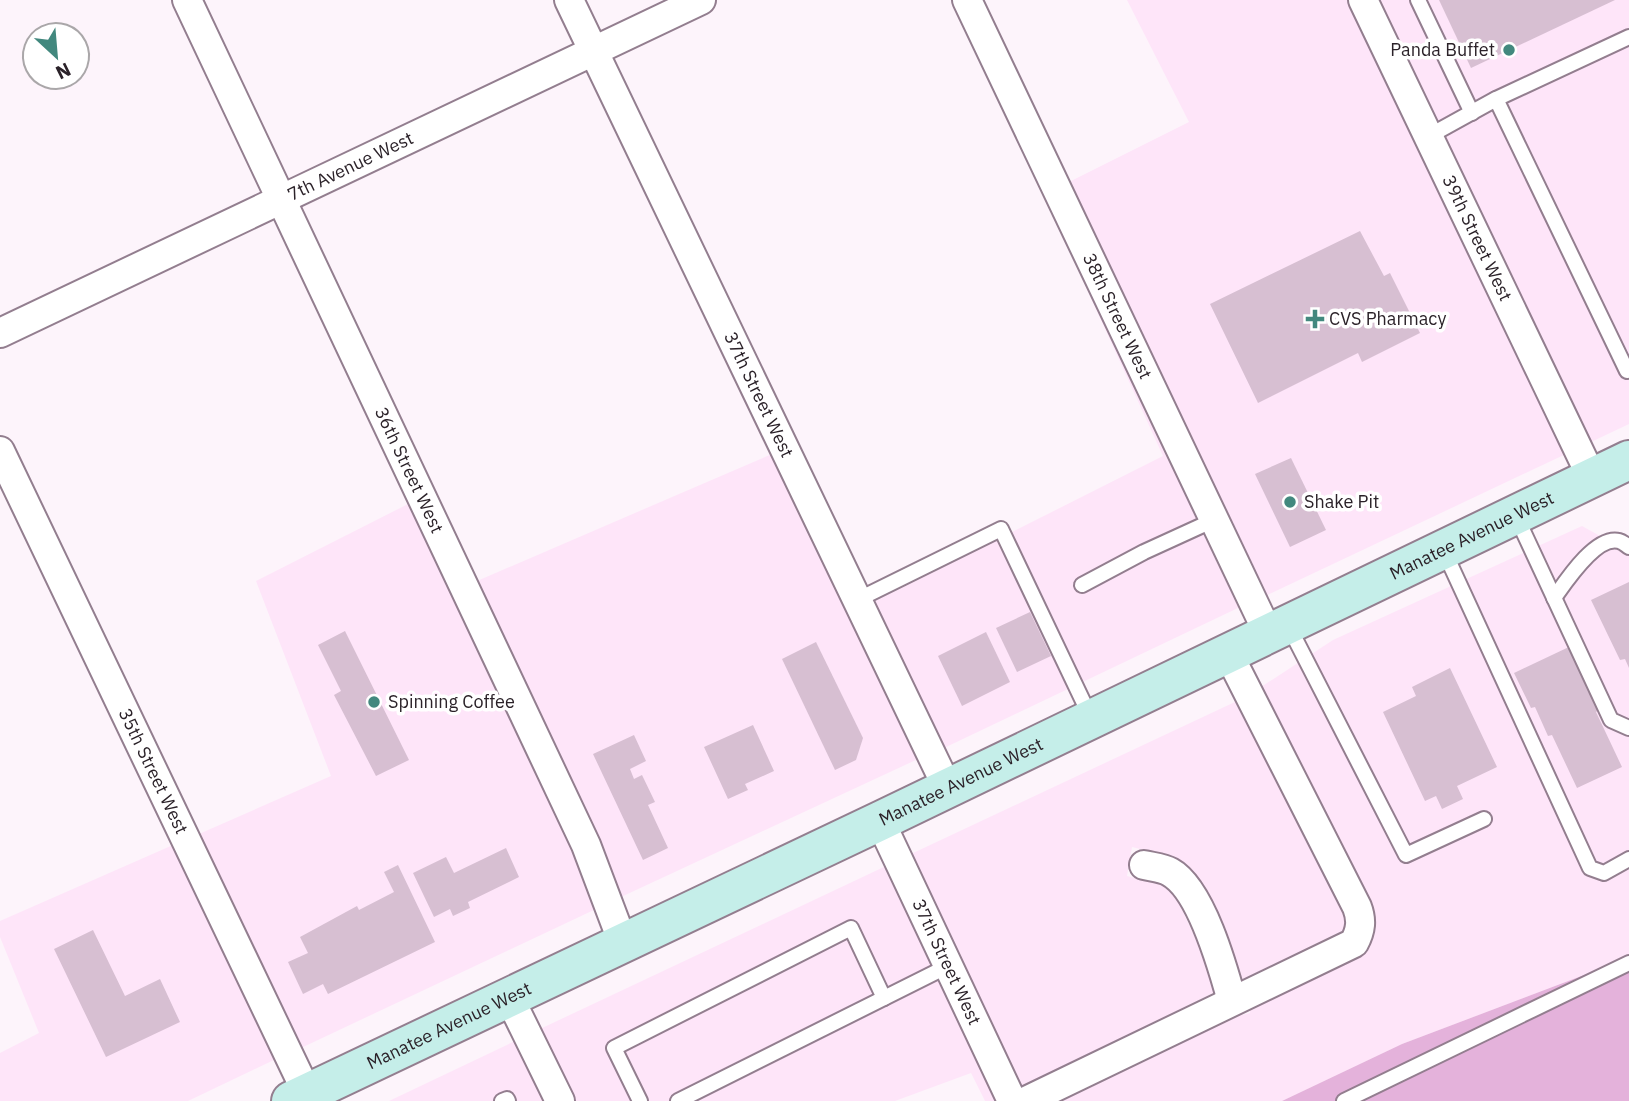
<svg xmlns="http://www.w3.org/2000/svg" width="1629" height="1101" font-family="'IBM Plex Sans',sans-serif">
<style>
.built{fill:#fee5f9}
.green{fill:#e4b2db}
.building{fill:#d7bfd2}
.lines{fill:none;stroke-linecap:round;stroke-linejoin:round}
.service-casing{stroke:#937e8f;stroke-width:18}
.minor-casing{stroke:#937e8f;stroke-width:32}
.secondary-casing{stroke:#937e8f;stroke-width:42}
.service{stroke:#fff;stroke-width:14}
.minor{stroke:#fff;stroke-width:28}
.secondary{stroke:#c5eee9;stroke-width:38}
.poi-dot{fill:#42887e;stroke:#fff;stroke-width:2.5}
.labels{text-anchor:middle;stroke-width:7;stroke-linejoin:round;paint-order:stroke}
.poi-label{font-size:18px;fill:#2b2229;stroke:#fff;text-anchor:start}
.street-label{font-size:18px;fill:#2b2229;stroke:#fff}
</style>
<rect width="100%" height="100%" fill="#fdf4fb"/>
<g class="built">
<path d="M1127,0H1347L1566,454L1265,596L1069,182L1189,122Z"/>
<path d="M1379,0H1629V424L1591,442Z"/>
<path d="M1044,195L1240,607L944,748L873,602L1163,456Z"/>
<path d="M772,454L918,759L621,897L599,839L477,581Z"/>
<path d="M410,503L573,850L596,909L301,1048L199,834L331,776L256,581Z"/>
<path d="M1582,526L1629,552V958L1402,1044L1282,1101H1062L1238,1016L1250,1013V1010L1361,957L1372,941L1374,917L1370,902L1261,687L1333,640Z"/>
<path d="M1237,701L1344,912L1346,922L1344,930L1241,980L1219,919L1200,882L1181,862L1173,857L1132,847L1127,876L1165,886L1178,901L1205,959L1215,992L1021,1087L911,854Z"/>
<path d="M173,845L276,1059L188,1101H0V1053L39,1033L0,937V921Z"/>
<path d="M886,866L997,1101H985L971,1073L895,1101H575L540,1029Z"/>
<path d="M515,1041L544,1101H389Z"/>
</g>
<path class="green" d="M1629,958V1101H1282L1402,1044Z"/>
<g class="building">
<path d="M1439,0H1615L1471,68Z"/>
<path d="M1360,231L1384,276L1390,273L1420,333L1362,362L1358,353L1258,403L1210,304Z"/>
<path d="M1291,458L1326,530L1290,547L1255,474Z"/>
<path d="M1629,582V668L1625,659L1620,660L1591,600Z"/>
<path d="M1030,612L1051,656L1017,672L996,628Z"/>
<path d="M345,631L409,760L376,776L334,695L341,691L318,645Z"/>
<path d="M986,632L1010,682L962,706L938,656Z"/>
<path d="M816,642L863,738L856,760L835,770L782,659Z"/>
<path d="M1571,646L1601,709L1596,712L1622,767L1577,788L1552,735L1548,736L1535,707L1531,708L1514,673Z"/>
<path d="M1450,668L1497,767L1457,786L1463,799L1442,809L1436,796L1425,801L1383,712L1416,696L1412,687Z"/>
<path d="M753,725L774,771L745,784L748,790L728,799L704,747Z"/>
<path d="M634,735L646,761L630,769L634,779L642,775L655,802L648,805L668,848L643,860L593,754Z"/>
<path d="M506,848L519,877L468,902L470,908L453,916L450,909L434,917L413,873L446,857L454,873Z"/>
<path d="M398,865L435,942L328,994L323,984L303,994L288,962L308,953L300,937L357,906L359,910L394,892L384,872Z"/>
<path d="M93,930L125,996L160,979L180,1022L106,1057L54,949Z"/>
</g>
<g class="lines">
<defs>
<g id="service">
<path d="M1418,0L1472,113"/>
<path d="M1496,99L1627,371L1629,370"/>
<path d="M1429,136L1496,99L1629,37"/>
<path d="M1516,516L1611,720L1629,728"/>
<path d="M1444,551L1590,868L1604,873L1629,859"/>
<path d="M1082,585L1144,552L1214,520"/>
<path d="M1554,598C1566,581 1596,535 1619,541C1623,542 1626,545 1629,547"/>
<path d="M857,600L1001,529L1091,718"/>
<path d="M1288,625L1406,855L1484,819"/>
<path d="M502,1101L507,1099L508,1101"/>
<path d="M640,1101L614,1048L851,928L884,998"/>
<path d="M678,1101L948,966"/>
<path d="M1344,1101L1629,963"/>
</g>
<g id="minor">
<path id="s1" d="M187,0L586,845L623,943"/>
<path id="s2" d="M569,0L948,789"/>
<path id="s3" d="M967,0L1268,633"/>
<path id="s4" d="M1363,0L1592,478"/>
<path id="s5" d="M0,333L701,0"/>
<path id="s6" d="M0,451L307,1093"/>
<path id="s7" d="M880,821L1012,1101"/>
<path d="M1144,865C1152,867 1163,868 1170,872C1201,889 1223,968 1232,1001"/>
<path d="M509,997L560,1101"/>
<path d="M1026,1101L1354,943C1361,930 1362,920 1357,907L1228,653"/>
</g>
<g id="secondary">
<path id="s8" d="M291,1101L880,821L1629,460"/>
</g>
</defs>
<use href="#service" class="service-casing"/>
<use href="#minor" class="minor-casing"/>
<use href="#secondary" class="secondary-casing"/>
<use href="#service" class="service"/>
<use href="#minor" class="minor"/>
<use href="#secondary" class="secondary"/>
</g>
<g class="poi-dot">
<circle cx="1509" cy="50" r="7"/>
<path d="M1311.5 308.5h7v7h7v7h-7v7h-7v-7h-7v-7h7z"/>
<circle cx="1290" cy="502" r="7"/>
<circle cx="374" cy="702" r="7"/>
</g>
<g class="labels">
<g class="poi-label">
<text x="1495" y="56" text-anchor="end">Panda Buffet</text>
<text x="1329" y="325">CVS Pharmacy</text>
<text x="1304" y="508">Shake Pit</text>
<text x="388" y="708">Spinning Coffee</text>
</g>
<g class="street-label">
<text dy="6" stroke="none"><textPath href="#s5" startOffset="388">7th Avenue West</textPath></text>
<text dy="6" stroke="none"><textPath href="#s4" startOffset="264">39th Street West</textPath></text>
<text dy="6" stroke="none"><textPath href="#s3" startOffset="350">38th Street West</textPath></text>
<text dy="6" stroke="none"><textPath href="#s2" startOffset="438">37th Street West</textPath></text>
<text dy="6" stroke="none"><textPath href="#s1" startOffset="520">36th Street West</textPath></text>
<text dy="6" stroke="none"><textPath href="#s8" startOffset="1309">Manatee Avenue West</textPath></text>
<text dy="6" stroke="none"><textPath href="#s6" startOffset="355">35th Street West</textPath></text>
<text dy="6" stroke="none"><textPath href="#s8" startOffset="742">Manatee Avenue West</textPath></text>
<text dy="6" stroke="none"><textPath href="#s7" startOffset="156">37th Street West</textPath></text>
<text dy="6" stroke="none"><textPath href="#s8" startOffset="175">Manatee Avenue West</textPath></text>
</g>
</g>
<g transform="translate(56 56) rotate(154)"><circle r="33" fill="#ffffff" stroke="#aaa7a9" stroke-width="2"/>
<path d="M0-5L12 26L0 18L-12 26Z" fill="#42887e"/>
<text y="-10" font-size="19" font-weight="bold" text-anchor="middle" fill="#2b2229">N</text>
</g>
</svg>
